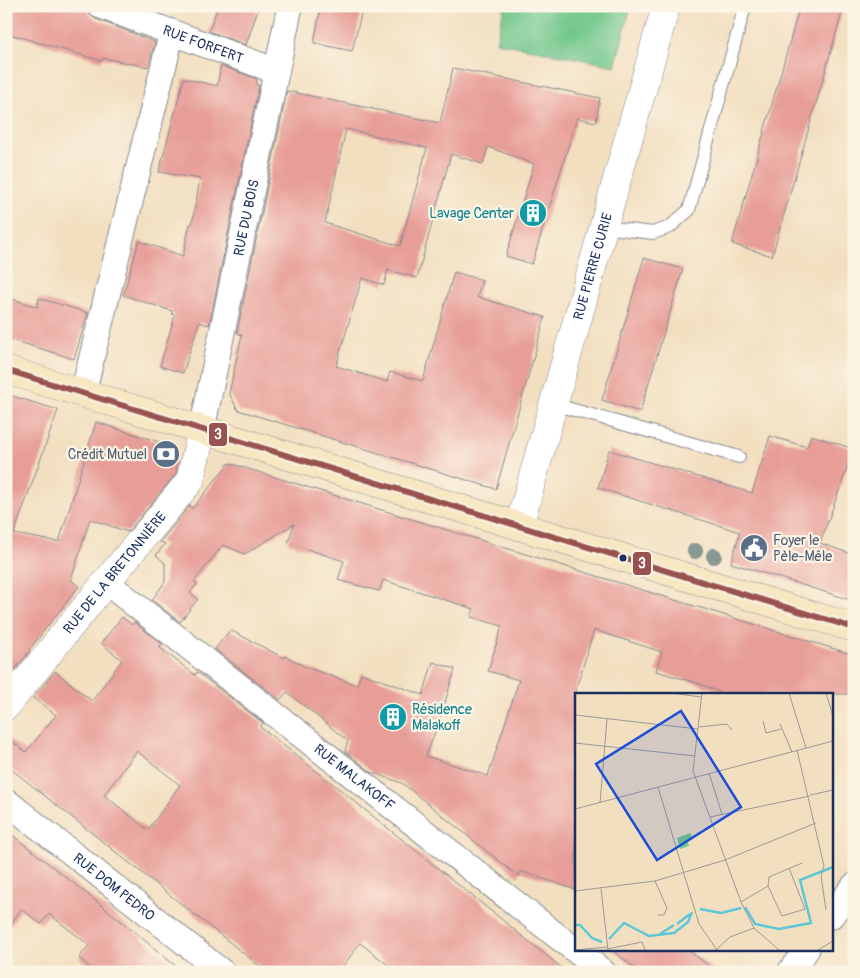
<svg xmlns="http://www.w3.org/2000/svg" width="860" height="978" font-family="Pangolin,sans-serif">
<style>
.green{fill:#72c88d;stroke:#467c76}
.building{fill:#e79e98;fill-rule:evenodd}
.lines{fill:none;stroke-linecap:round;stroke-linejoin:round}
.service-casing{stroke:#86878f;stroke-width:14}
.minor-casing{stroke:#86878f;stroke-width:27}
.tertiary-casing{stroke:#86878f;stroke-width:29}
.secondary-casing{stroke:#86878f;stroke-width:29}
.service{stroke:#fff;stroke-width:12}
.minor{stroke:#fff;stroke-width:25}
.tertiary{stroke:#fff;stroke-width:28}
.secondary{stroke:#f7e8c3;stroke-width:28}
.bus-1-casing{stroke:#fcf5e5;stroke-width:10}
.bus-1{stroke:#985350;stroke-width:6}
.tree{fill:#8a9892}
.bus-dot{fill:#1b2f5e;stroke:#fcf5e5;stroke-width:2}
.labels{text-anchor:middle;stroke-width:4.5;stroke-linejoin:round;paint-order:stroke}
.street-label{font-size:14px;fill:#1b2f5e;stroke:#fcf5e5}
.culture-label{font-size:14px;fill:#0d838f;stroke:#fcf5e5;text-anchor:end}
.service-label{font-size:14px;fill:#4e5e75;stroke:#fcf5e5;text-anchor:end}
.inset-river{fill:none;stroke:#5dc7d7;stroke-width:2.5}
.inset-road{fill:none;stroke:#9c9999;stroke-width:1}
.view{fill:#1d4ed8;fill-opacity:0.15;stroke:#1d4ed8;stroke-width:2.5}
.inset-edge{fill:none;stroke:#1b2f5e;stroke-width:2.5}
.line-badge{stroke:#fcf5e5;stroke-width:2}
.badge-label{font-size:14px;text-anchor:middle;font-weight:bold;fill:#fff}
</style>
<rect width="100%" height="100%" fill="#fcf5e5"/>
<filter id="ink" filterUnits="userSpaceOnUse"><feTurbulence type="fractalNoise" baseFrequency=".02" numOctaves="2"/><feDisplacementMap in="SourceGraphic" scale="10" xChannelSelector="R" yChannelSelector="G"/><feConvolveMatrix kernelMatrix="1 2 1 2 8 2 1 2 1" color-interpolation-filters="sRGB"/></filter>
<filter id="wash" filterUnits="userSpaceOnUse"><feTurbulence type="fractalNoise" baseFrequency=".0096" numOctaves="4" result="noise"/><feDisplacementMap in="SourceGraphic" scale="20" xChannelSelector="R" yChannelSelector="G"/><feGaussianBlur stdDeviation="1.12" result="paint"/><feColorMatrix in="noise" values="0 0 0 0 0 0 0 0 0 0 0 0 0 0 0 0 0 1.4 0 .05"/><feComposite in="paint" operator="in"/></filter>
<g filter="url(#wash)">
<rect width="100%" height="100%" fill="#f2dfc0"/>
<path class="green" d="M502,6H539L546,8V6H631L615,66L496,42L504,9Z"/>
<g id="blocks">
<g class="building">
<path d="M6,6H87L90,15L96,19L155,42L148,67L103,58L102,61L6,33Z"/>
<path d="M218,6H259L246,45L209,31Z"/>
<path d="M321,6H363L352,51L314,43Z"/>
<path d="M800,6H844L772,256L732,244Z"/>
<path d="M221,66L257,79L256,85H259L209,325L199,322L183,373L160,366L175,315L172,314V311L123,295L139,241L183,256L190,224H192L200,179L159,172L184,78L217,86Z"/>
<path d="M453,68L600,98L596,122L577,118L532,264L506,256L534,164L488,147L483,164L451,154L417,278L388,270L384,285L362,278L336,366L387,382L390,372L423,381L454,272L482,280L477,297L545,317L496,489L238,410L229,393L242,335L237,333L287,91L440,123ZM346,129L427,148L400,246L325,223Z"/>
<path d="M644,258L683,269L640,412L602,400Z"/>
<path d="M6,297L37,307L39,298L88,313L74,359L6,338Z"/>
<path d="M6,394L58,410L14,534L59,542L96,422L169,445L177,467L176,474L128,532L90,519L71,580L79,586L29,650L30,651L6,680Z"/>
<path d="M811,435L854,449L820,543L854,555V601L731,563L740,532L598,488L609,450L752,493L770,436L807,447Z"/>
<path d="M229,463L854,655V694H724L700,684L656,671L662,652L594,630L576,689V890L520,871L519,877L402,783L371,772L345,751L348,741L287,692L280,700L215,649L230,630L284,658L285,656L308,668L357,685L361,673L423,695L433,662L455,669L439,722L426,756L488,776L519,680L488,671L502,626L471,617L474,609L383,580L379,591L338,580L344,561L288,543L294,524L245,554L223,545L194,582L197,584L190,593L198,599L180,622L152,600L165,582V563L156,555L165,544L160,542L190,505L192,509Z"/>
<path d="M122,617L132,625L134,622L162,644L159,647L195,675L197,672L263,723L260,727L333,784L567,972H397L360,943L339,972H267L6,765V737L26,752L56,715L33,698L55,671L92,701L122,660L101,643ZM137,751L180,785L148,830L104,795Z"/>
<path d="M6,830L120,920L183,972H95L79,958L89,945L49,914L41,924L21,909L6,932Z"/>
<path d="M611,949H687L717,972H640Z"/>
</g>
</g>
</g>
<g filter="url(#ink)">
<use href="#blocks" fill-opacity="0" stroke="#86878f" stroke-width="1"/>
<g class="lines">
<defs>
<g id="service">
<path d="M603,227L653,233L670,227L689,210L745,6"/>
<path d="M553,404L739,457"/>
</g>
<g id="minor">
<path id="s1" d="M101,6L276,71"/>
<path d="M83,393L172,32"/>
<path id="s2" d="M202,429L290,6"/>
<path id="s3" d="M106,582L603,972"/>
<path id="s4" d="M6,801L222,972"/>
<path d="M831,916L854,886"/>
<path d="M790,972L807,949"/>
</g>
<g id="tertiary">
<path id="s5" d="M519,526L666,6"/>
<path id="s6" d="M6,706L106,582L190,481L202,429"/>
</g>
<path id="secondary" d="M6,370L854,628"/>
</defs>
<use href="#service" class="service-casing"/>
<use href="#minor" class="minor-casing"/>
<use href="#tertiary" class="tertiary-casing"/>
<use href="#secondary" class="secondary-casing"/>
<use href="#service" class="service"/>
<use href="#minor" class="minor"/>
<use href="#tertiary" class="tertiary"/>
<use href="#secondary" class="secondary"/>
<defs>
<path id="bus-1" d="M6,370L854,628"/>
</defs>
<use href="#bus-1" class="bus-1-casing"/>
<use href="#bus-1" class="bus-1"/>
</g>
<g class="tree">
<circle cx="695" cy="551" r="8"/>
<circle cx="714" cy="556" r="8"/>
</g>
</g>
<defs>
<symbol id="building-disc" viewBox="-11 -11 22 22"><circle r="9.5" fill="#0f9aa8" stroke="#fcf5e5"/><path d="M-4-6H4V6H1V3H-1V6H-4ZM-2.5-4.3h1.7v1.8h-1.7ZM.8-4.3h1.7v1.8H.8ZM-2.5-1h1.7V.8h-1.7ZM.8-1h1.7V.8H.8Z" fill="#fff"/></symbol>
<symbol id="bank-disc" viewBox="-11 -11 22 22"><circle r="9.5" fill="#5c6f8a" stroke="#fcf5e5"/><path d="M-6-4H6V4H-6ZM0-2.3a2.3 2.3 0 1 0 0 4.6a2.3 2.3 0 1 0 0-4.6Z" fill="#fff"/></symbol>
<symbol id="civic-disc" viewBox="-11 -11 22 22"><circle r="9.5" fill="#5c6f8a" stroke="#fcf5e5"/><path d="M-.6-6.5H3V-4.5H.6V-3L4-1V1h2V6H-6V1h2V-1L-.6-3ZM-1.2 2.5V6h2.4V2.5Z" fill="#fff"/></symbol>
</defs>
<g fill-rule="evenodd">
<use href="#building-disc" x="517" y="197" width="32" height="32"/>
<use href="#bank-disc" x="150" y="438" width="32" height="32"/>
<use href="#civic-disc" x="738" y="532" width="32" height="32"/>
<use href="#building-disc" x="377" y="701" width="32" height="32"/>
</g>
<circle class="bus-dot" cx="623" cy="558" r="4.5"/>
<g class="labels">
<g class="street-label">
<text dy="5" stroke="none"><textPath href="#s1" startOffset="109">RUE FORFERT</textPath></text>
<text dy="5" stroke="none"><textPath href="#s2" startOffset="216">RUE DU BOIS</textPath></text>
<text dy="5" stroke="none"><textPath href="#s5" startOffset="270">RUE PIERRE CURIE</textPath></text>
<text dy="5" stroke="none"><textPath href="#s6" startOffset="172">RUE DE LA BRETONNIÈRE</textPath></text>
<text dy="5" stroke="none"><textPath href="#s3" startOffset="316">RUE MALAKOFF</textPath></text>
<text dy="5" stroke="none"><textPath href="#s4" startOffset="138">RUE DOM PEDRO</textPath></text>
</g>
<g class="culture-label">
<text x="514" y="218">Lavage Center</text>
<text x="412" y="714" text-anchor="start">Résidence<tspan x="412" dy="16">Malakoff</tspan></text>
</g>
<g class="service-label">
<text x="147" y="459">Crédit Mutuel</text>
<text x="773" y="545" text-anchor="start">Foyer le<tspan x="773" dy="16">Pèle-Mêle</tspan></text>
</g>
</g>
<g transform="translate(575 693)">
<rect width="258" height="258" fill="#f2dfc0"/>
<path d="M115,140L118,145L112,147L114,153L105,156L102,145Z" fill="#72c88d"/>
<path class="inset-river" d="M170,214L180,231L204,236L236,230L225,187L258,174M125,216L146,220L166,215M102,231L115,221M0,232H5L17,245L27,249M85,241L99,232M34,246L49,230L74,243L99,240L113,229L117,219"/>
<path class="inset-road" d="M96,0L126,4M127,0L118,78L166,209L179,235L204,257M214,0L231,55M251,0L258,23M0,22L123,36M188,28L191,40L206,36M205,31L217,59M124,34L152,31L157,37M0,50L120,63M222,57L249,173L246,183L251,217M134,80L147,121M83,94L124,231L142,257M235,102L258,97M25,110L32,26M0,116L258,48M135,124L235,103M80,188L92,215L89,222H83M193,193L207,223L230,216L214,175M26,196L33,257M0,198L80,188L150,167L241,130M166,209L193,193L194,184L227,170M32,256L67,249L70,257M0,257L32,254M141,257L155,244L179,235M243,257L258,248"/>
<path class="view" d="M106,18L166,114L82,167L21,71Z"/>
<rect width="258" height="258" class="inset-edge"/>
</g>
<g class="line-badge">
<rect x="208" y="422" width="20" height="25" rx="5" fill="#985350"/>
<rect x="632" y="551" width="20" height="25" rx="5" fill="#985350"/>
</g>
<g class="badge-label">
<text x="218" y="439">3</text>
<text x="642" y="568">3</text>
</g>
<rect width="860" height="978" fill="none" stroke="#fcf5e5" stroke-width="25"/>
</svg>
